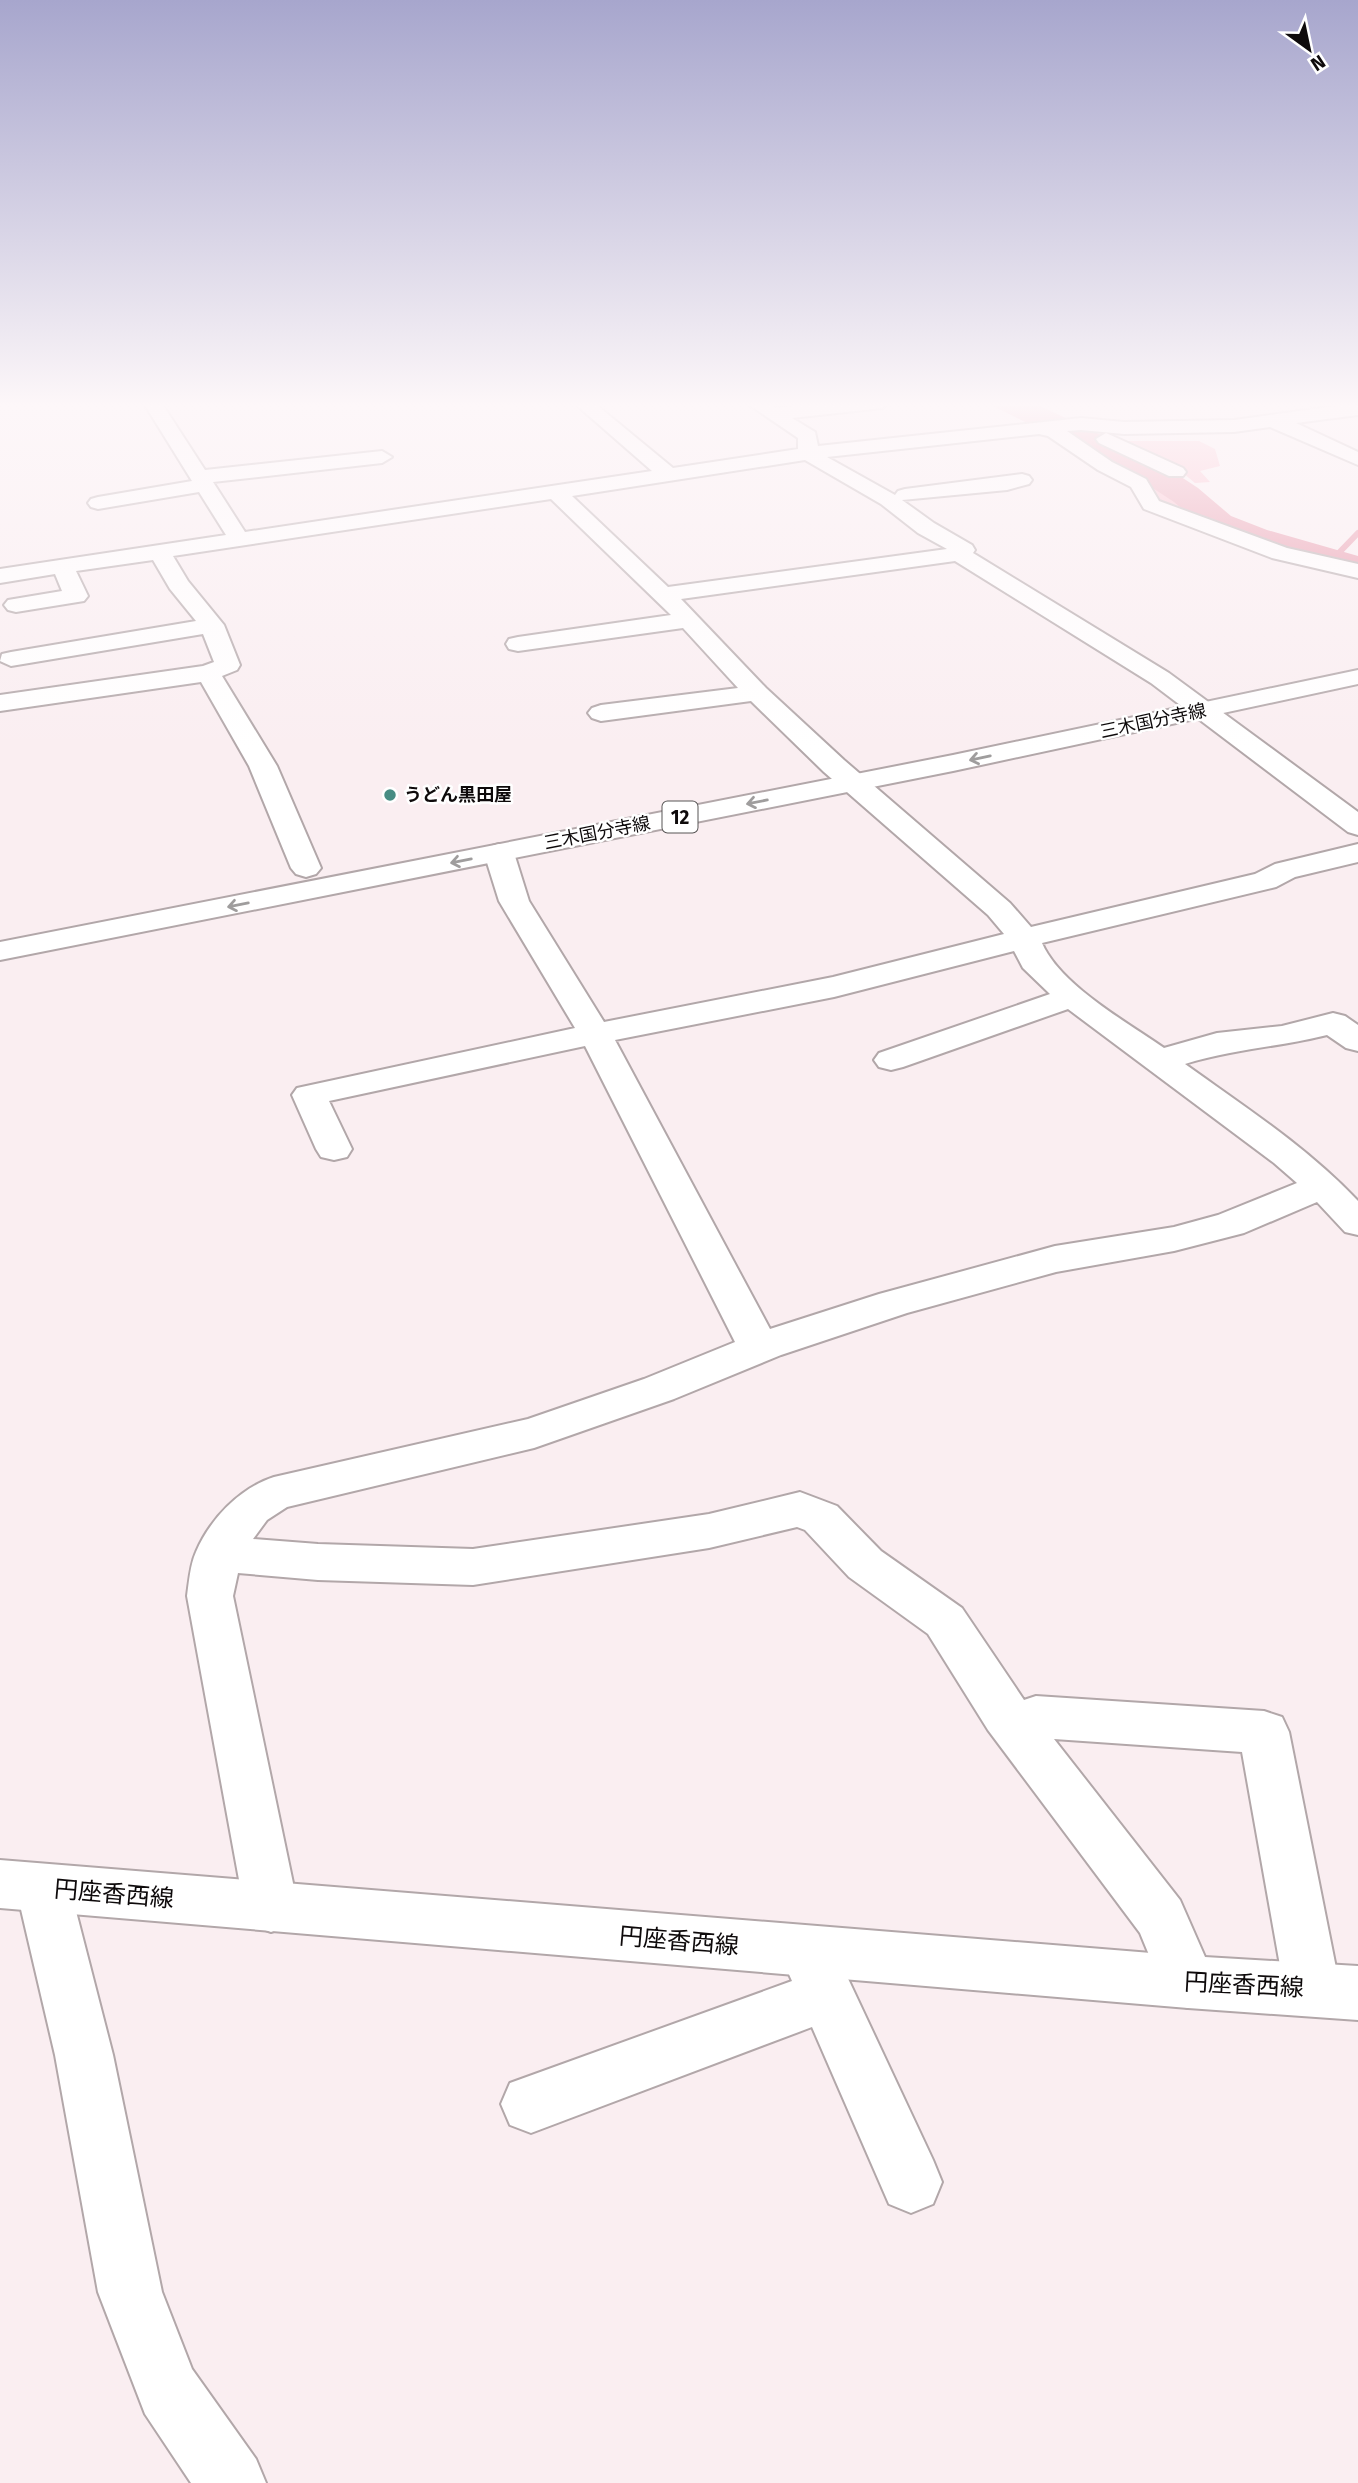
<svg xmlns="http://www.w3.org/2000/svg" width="1358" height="2483" font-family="'Fira Sans','Noto Sans JP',sans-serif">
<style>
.green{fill:#fab4c4}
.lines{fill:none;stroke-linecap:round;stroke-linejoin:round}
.stream{stroke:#e691a5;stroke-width:6}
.river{fill:#e691a5;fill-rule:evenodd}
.minor-casing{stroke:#b2a7a9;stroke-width:4}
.major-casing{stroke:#b2a7a9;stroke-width:4}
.minor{fill:#fff;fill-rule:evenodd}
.major{fill:#fff;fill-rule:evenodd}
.oneway{stroke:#9f9d9d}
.poi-dot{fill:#478c83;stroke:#fff;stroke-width:2.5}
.labels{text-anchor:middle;stroke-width:5;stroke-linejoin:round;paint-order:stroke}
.far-street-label{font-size:18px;fill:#0e0a0b;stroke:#fff}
.far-poi-label{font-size:18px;font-weight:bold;fill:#0e0a0b;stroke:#fff;text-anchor:start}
.shield{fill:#fff;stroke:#565454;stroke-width:2}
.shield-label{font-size:19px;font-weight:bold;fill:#0e0a0b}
.near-street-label{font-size:24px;fill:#0e0a0b;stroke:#fff}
</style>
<rect width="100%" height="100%" fill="#faeef1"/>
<g class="green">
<path d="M1118,441H1199L1215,449L1220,466L1200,471L1210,482L1195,483L1183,473Z"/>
<path d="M1090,449L1152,475L1198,515L1157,505Z"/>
</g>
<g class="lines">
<path class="stream" d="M1332,560L1358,533"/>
<path class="river" d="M993,402H1032L1160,463L1198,488L1231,516L1267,530L1358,556V578L1241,546L1207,530L1174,502L1136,477L997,408Z"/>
<defs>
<g id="minor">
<path d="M143,402H161L205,470L382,451L392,457L382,463L213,482L245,532L652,471L573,402H593L673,468L798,449V438L745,402H767L776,408L829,402H891L882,408L792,418L815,432L818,446L1081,418L1124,422L1234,420L1358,403V415L1296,423L1358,452V465L1270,427L1234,432L1124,434L1081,430L1067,431L1112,462L1146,479L1159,501L1287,548L1358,564V578L1272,558L1144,509L1131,487L1098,470L1048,436L1039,434L827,457L895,495L898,491L905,489L1022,474L1029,476L1032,480L1029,484L1007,490L902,500L934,523L972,545L975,550L973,553L1169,673L1358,812V835L1348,832L1151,683L955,561L681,599L766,688L844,760L1010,903L1031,927L1255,874L1275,864L1358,844V862L1295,877L1276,887L1042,943C1060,985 1127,1022 1164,1048L1217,1033L1282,1026L1333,1013L1345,1016L1358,1025V1051L1346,1048L1327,1035C1280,1047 1232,1049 1185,1064C1245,1107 1307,1147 1358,1201V1235L1345,1232L1317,1202L1244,1233L1174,1251L1056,1272L907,1313L781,1355L674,1399L534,1448L287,1507L267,1520L253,1539L318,1544L473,1549L709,1514L800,1492L837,1506L881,1551L962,1608L1024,1700L1036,1696L1264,1711L1282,1717L1289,1732L1340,1988L1332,2007L1312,2015L1292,2007L1284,1988L1242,1752L1054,1739L1180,1900L1216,1982L1208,2001L1188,2008L1168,2001L1140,1933L988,1730L928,1634L849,1577L805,1530L797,1527L709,1548L473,1585L318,1580L238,1573L233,1596L298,1907L290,1925L271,1932L252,1925L244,1907L187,1596C189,1582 190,1565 196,1552C210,1519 240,1488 274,1477L528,1419L644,1379L735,1342L585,1046L329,1101L352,1149L347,1157L334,1160L321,1157L316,1149L292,1095L297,1088L575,1028L499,901L484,853L489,847L499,844L509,847L514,853L529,901L604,1022L833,977L1004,934L988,915L824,772L751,701L601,721L592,718L588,713L592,708L601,705L738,688L683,628L518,651L509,649L506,644L509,639L518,637L671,615L551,499L173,556L188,581L224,625L240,665L237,670L222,676L277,766L321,868L316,874L306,877L296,874L291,868L249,766L201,682L0,711V695L203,666L214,662L203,634L11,666L0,661L2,654L11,652L196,621L170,589L153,560L76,571L88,596L84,601L16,612L8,610L4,605L8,600L62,591L55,574L0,583V569L226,535L199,492L98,509L91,507L88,503L91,499L98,497L192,481ZM805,460L881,504L918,533L947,549L668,587L572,496ZM1014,951L1023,968L1050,994L879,1053L874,1060L879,1067L891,1070L903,1067L1068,1009L1274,1163L1297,1183L1218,1215L1174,1227L1055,1246L879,1294L770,1329L615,1040L834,997Z"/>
<path d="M1106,433L1183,468L1186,472L1183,476H1169L1099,443L1096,439Z"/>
<path d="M43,1864L62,1871L70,1888L113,2055L162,2292L192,2369L256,2459L266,2483H191L145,2414L98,2292L55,2055L16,1888L24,1871Z"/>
<path d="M816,1946L836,1953L933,2160L942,2182L933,2204L911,2213L889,2204L812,2027L531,2133L510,2125L501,2104L510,2083L792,1981L788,1972L796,1953Z"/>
</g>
<g id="major">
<path d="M1358,670V684L953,771L0,960V942L953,755Z"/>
<path d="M0,1860L1188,1956L1358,1966V2020L1188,2008L0,1908Z"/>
</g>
</defs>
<use href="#minor" class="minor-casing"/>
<use href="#major" class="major-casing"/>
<use href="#minor" class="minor"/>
<use href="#major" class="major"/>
</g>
<defs><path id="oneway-shaft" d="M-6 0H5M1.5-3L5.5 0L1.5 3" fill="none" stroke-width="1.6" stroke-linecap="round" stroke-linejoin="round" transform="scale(1.75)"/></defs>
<g class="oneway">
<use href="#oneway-shaft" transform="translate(980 758) rotate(168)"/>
<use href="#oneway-shaft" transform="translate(757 802) rotate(169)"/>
<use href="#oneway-shaft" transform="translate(461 861) rotate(169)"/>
<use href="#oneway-shaft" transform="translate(238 905) rotate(169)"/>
</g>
<linearGradient id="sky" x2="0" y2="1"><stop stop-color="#a7a6cd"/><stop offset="0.54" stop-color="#fdf7f9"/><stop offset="1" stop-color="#fdf7f9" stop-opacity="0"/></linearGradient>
<rect width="1358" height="750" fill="url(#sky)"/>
<circle class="poi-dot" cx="390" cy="795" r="7"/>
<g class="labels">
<g class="far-street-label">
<text transform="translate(1153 721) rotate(-12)" y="6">三木国分寺線</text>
<text transform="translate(597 833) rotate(-11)" y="6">三木国分寺線</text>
</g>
<g class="far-poi-label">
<text x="404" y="801">うどん黒田屋</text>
</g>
<rect class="shield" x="662.5" y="801.5" width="35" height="31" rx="5"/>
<g class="shield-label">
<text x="680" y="824">12</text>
</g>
<g class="near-street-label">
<text transform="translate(114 1894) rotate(5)" y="8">円座香西線</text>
<text transform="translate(679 1941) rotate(5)" y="8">円座香西線</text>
<text transform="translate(1244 1985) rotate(3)" y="8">円座香西線</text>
</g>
</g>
<g transform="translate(1309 49) rotate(147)" stroke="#ffffff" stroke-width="5" paint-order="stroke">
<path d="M0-5L12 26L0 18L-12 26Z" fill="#0e0a0b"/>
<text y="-10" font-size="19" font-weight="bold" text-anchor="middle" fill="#0e0a0b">N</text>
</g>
</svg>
